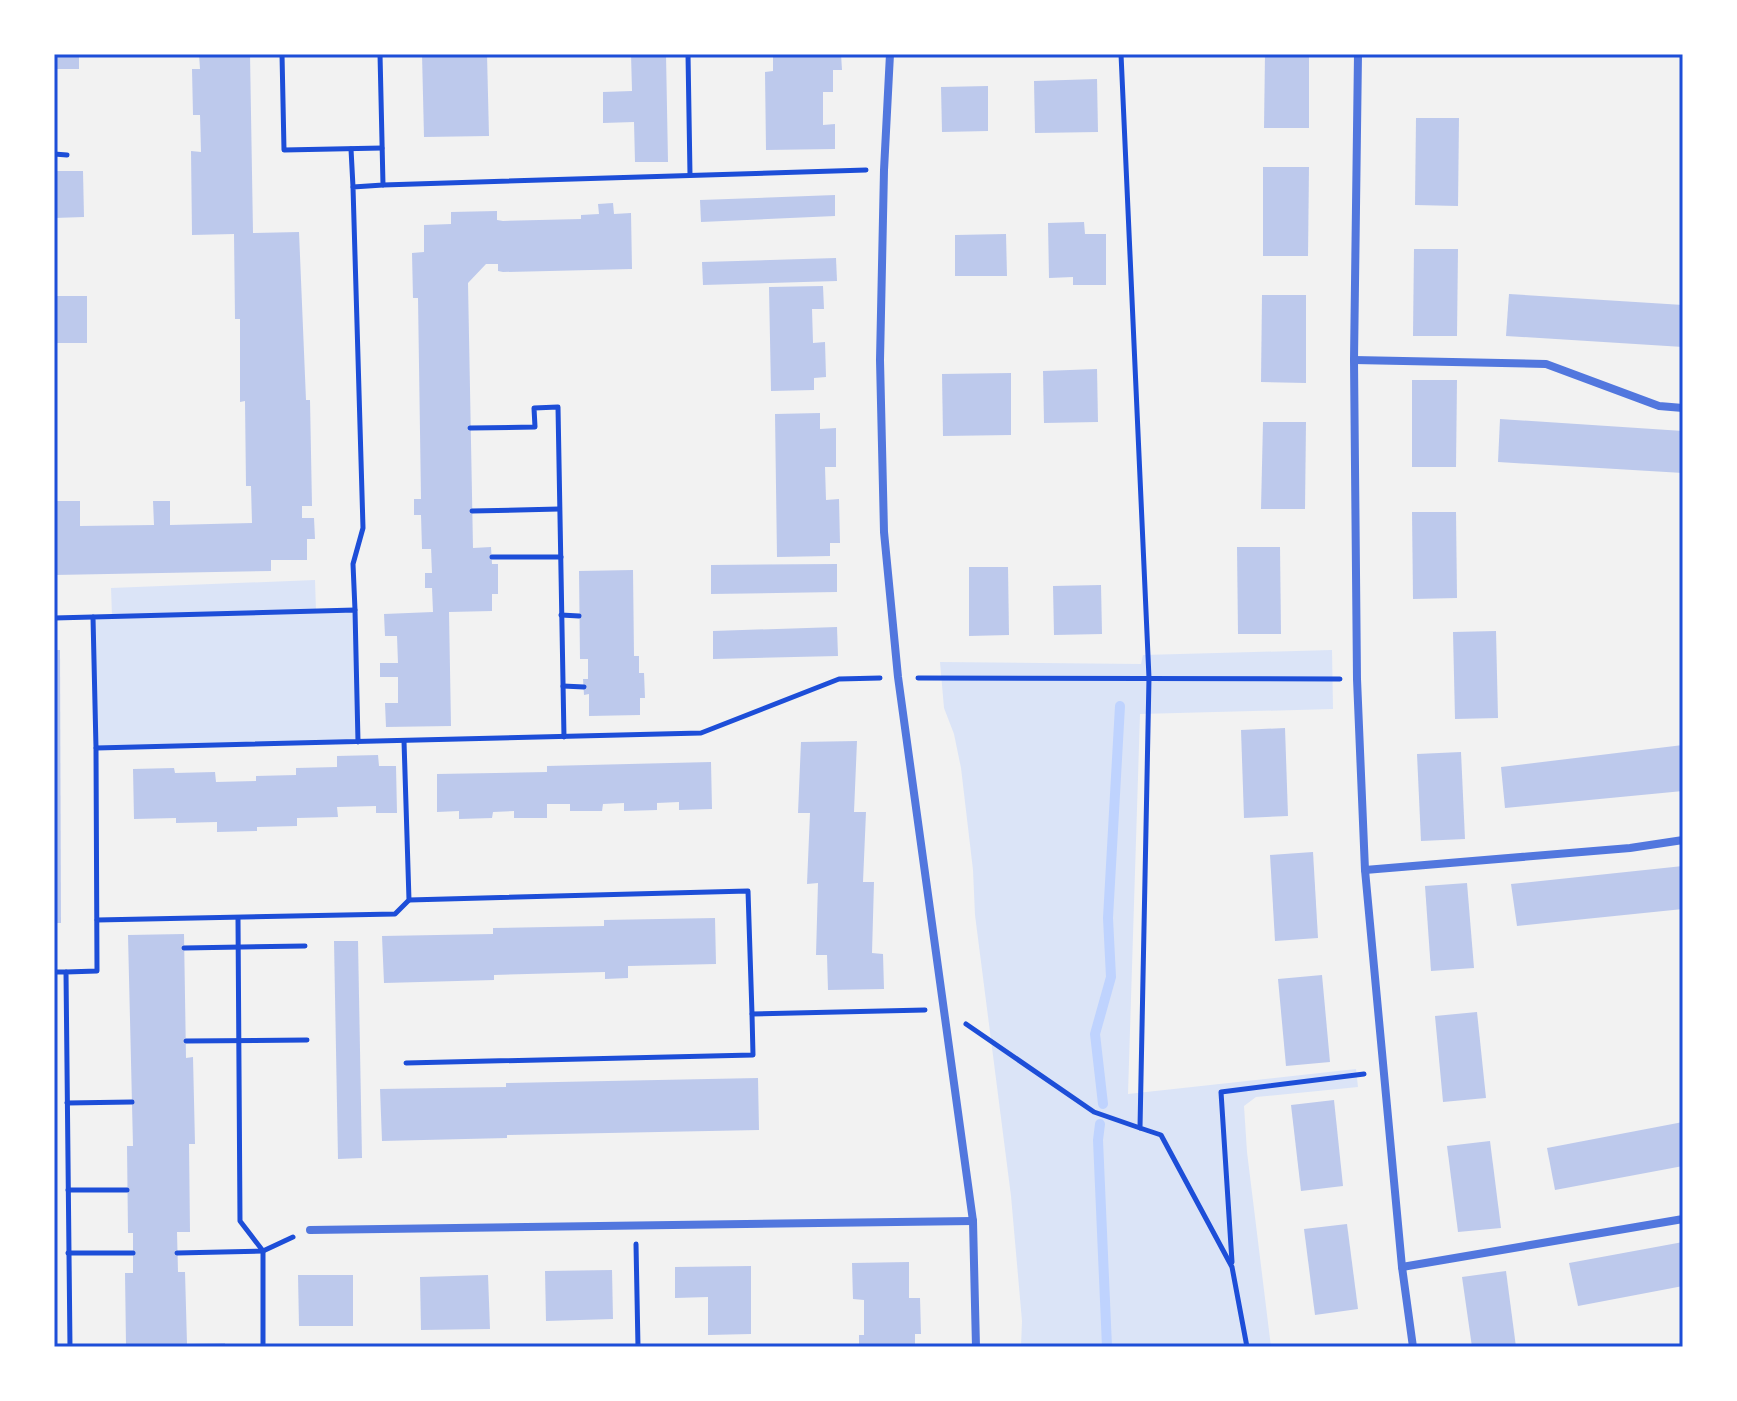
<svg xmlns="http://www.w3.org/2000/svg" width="1737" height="1401" font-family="'Crimson Pro',serif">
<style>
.green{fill:#dbe4f7}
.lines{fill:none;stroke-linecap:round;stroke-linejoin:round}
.stream{stroke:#bfd3fe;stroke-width:10}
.building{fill:#bdc9ec}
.path{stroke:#1d4ed8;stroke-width:5}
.minor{stroke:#5277de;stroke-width:8}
.neatline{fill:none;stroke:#1d4ed8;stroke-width:3}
</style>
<rect width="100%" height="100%" fill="#f2f2f2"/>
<g class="green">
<path d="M315,580L316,611L354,610L359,742L96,748L93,617L112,616L111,588Z"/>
<path d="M1332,650L1333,709L1140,714L1128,1094L1356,1069L1358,1087L1256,1097L1244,1106L1247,1152L1271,1347H1021L1022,1321L1011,1196L975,915L973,870L961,768L954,734L944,708L940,662L1141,664L1143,655Z"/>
</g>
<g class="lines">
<g class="stream">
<path d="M1103,1104L1095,1034L1111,977L1108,918L1120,706"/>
<path d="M1100,1124L1098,1140L1107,1347"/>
</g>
</g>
<g class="building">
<rect x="54" y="54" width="25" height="15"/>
<path d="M199,54H250L253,233L299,232L306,400H310L312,506H302V518H314L315,539H307V560H271V571L54,575V501H80V526L154,525L153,501H170V525L252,523L251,486H246L245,401L240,402V319H235L234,234L192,235L191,151L201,152L200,115H193L192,69H200Z"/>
<path d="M422,54H487L489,136L424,137Z"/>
<path d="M631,54H666L668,162H635L634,122L603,123V92L632,91Z"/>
<path d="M773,54H841L842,70H833V92H823V125L835,124V149L766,150L765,72L773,71Z"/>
<path d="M1265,54H1309V128H1264Z"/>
<path d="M1097,79L1098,132L1035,133L1034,81Z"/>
<path d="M988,86V131L942,132L941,87Z"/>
<path d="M1416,118H1459L1458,206L1415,205Z"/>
<path d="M1263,167H1309L1308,256H1263Z"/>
<path d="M54,171H83L84,217L54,218Z"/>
<path d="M835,195V216L701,222L700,200Z"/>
<path d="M613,203L614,214L631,213L632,269L503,272L498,271V264H486L468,283L473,548L491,547L492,564H498V594H492V611L449,612L451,726L386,727L385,703H398V677H380V663H398L397,636H385L384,614L433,612L432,588H425V573H432L431,549H422L421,515H414V499H421L418,298H413L412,253L424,252V225L451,224V212L497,211V220L503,221L581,219V215L599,214L598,204Z"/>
<path d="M1084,222L1085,234H1106V285H1073V277L1049,278L1048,223Z"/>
<path d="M1006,234L1007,276H955V235Z"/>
<path d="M1414,249H1458L1457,336H1413Z"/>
<path d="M836,258L837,281L703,285L702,262Z"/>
<path d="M823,286L824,309H812L813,343L825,342L826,377L814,378V390L771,391L769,287Z"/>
<path d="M1509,294L1683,305V347L1506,336Z"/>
<path d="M1262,295H1306V383L1261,382Z"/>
<rect x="54" y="296" width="33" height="47"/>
<path d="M1097,369L1098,422L1044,423L1043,371Z"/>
<path d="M1011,373V435L943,436L942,374Z"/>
<path d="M1412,380H1457L1456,467H1412Z"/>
<path d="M820,413V429L836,428V467H825L826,500L839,499L840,543H830V556L777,557L775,414Z"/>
<path d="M1500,419L1683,431V473L1498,462Z"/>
<path d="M1263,422H1306L1305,509H1261Z"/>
<path d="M1412,512H1456L1457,598L1413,599Z"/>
<path d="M1237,547H1280L1281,634H1238Z"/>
<path d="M837,564V592L711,594V565Z"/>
<path d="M969,567H1008L1009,635L969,636Z"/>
<path d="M633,570L634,656H639V673H644L645,698H640V715L589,716V694L584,695L583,679H588V659H580L579,571Z"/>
<path d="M1101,585L1102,634L1054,635L1053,586Z"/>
<path d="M837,627L838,656L713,659V631Z"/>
<path d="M1496,631L1498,718L1455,719L1453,632Z"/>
<path d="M54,650H60L61,923H54Z"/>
<path d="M1285,728L1288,816L1244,818L1241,730Z"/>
<path d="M857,741L854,812H866L863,882H874L872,953L883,954L884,989L828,990L827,955H816L818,883L807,884L810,813H798L801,742Z"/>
<path d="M1683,745V791L1505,808L1501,767Z"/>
<path d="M1461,752L1465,839L1421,841L1417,754Z"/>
<path d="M378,755L379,766H396L397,813H376V806L337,807L338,817L297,818V826L257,827V831L217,832V822L176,823V818L134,819L133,769L174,768L175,773L215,772L216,782L256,781V776L296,775V768L337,767V756Z"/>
<path d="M711,762L712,809L679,810V802L657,803V810L624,811V803L603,804L602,811H570V804H547V818H514V811L493,812L492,818L459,819V811L437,812V774L547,772V766Z"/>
<path d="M1313,852L1318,938L1275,941L1270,855Z"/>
<path d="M1683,866V909L1517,926L1511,884Z"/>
<path d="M1467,883L1474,968L1431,971L1425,886Z"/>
<path d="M715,918L716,964L628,966V978L605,979V972L494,975V980L384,983L382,936L493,934V928L604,926V920Z"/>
<path d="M184,934L186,1058L193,1057L195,1144H189L190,1232H177L178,1272H185L187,1344L225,1343V1347L126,1345L125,1273H133V1233H128L127,1146H133L128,935Z"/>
<path d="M334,941H358L362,1158L338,1159Z"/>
<path d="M1322,975L1330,1062L1286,1066L1278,979Z"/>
<path d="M1477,1012L1486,1098L1443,1102L1435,1016Z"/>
<path d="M758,1078L759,1130L507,1135V1138L382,1141L380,1089L506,1087V1083Z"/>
<path d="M1334,1100L1343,1186L1301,1191L1291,1105Z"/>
<path d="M1683,1122V1166L1555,1190L1547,1148Z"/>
<path d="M1490,1141L1501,1228L1458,1232L1447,1146Z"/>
<path d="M1347,1224L1358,1309L1315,1315L1304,1229Z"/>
<path d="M1683,1242V1286L1578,1306L1569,1263Z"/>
<path d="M909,1262V1298H920L921,1334H915V1347H859V1335H864V1300L853,1299L852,1263Z"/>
<path d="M751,1266V1334L708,1335V1297L675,1298V1267Z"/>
<path d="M612,1270L613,1319L546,1321L545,1271Z"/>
<path d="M1506,1271L1516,1347H1472L1462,1277Z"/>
<path d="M298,1275H353V1326H299Z"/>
<path d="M488,1275L490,1329L421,1330L420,1277Z"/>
</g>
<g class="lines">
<g class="path">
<path d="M282,54L284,150L382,148"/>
<path d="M688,54L690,175"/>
<path d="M1121,54L1149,678L1140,1128L1161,1135L1232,1267L1247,1347"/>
<path d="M351,149L353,187"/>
<path d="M54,154L67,155"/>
<path d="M383,185L866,170"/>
<path d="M470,428L535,427L534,408L558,407L564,737"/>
<path d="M472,511L559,509"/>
<path d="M492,557H561"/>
<path d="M355,610L353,564L363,528L353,187L383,185L380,54"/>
<path d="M561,615L579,616"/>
<path d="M54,618L93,617"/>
<path d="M918,678L1340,679"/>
<path d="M563,686L584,687"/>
<path d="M358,742L355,610L93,617L96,748L701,733L839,679L880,678"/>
<path d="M409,900L748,891L752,1014L925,1010"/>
<path d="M238,918L240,1221L263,1251V1347"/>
<path d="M97,920L395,914L409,900L404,741"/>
<path d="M184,948L305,946"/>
<path d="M54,972H66"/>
<path d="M966,1024L1094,1112L1140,1128"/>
<path d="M186,1041L307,1040"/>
<path d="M406,1063L753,1055L752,1014"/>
<path d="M67,1103L132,1102"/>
<path d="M68,1190H127"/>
<path d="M636,1244L638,1347"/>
<path d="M68,1253H133"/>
<path d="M177,1253L263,1251L293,1237"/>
<path d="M1232,1262L1221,1092L1364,1074"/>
<path d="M70,1347L66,972L97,971L96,748"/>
</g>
<g class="minor">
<path d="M890,54L884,170L880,360L884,532L898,677L973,1221L976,1347"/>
<path d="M1358,54L1354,360L1357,679L1365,870L1402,1267L1413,1347"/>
<path d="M1354,360L1546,364L1659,406L1683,408"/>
<path d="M1365,870L1630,848L1683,840"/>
<path d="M310,1230L973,1221"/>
<path d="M1402,1267L1683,1219"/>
</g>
</g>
<rect width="1737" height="1401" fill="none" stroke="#ffffff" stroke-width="112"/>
<rect x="56" y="56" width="1625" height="1289" class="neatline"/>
</svg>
